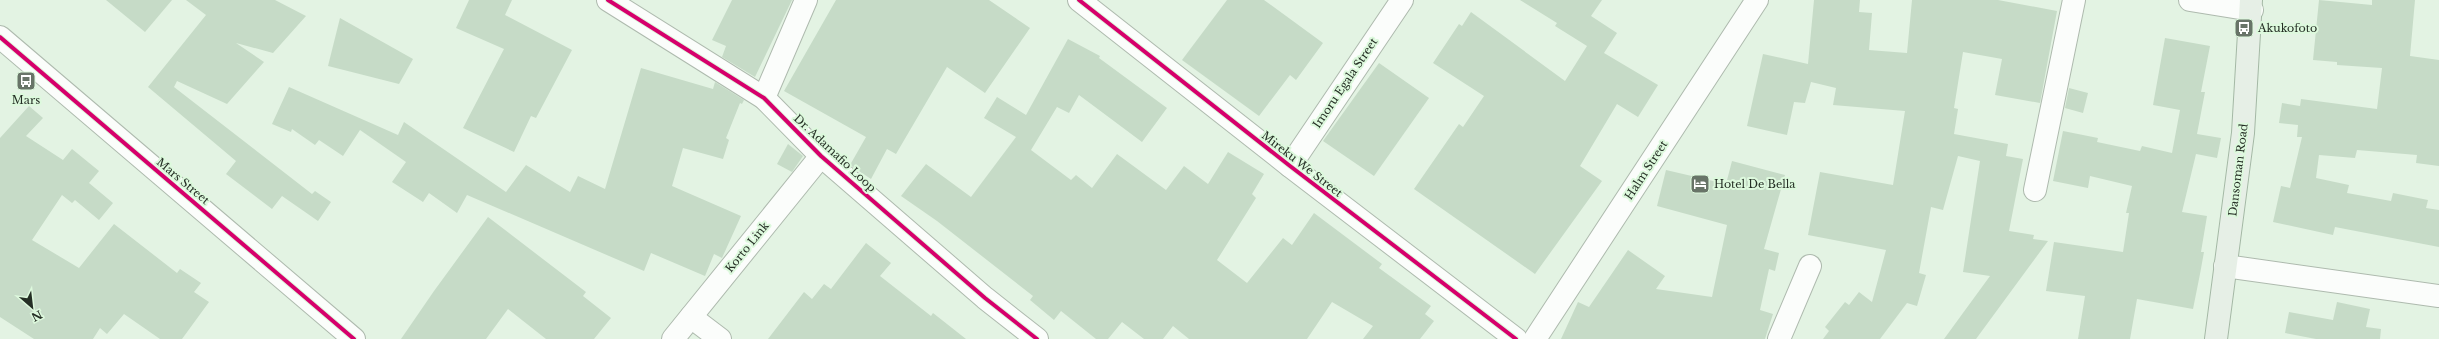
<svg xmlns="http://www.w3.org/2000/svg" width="2439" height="339" font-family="'Libre Baskerville',serif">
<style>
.building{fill:#c6dbc7}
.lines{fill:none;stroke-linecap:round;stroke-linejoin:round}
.minor-casing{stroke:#aebaae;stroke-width:24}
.major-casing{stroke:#a4b8a5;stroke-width:24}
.minor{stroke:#fbfdfb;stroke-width:22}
.major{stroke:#e6efe6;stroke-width:22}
.cycleway-casing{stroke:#ddf9dd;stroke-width:6}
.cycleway{stroke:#d6006c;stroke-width:4}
.labels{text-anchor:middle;stroke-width:4;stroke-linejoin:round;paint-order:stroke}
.poi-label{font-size:11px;fill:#252f25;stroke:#ddf9dd;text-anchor:start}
.street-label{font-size:11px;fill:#252f25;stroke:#ddf9dd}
</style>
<rect width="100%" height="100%" fill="#e3f3e3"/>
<g class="building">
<path d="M106,0H172L145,32Z"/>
<path d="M186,0H275L306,16L273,53L236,43L264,62L227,104L177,81L174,87L312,194L315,191L331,202L318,221L282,196L272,209L226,174L236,161L148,87L206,15Z"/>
<path d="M469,0H512L505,15L572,50L536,118L531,116L514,152L463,128L504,49L456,28Z"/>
<path d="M732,0H792L755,77L722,57L726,46L712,40Z"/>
<path d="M836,0H989L1030,28L985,93L947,67L896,154L887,149L871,179L850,165L866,137L784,91Z"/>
<path d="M1227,0H1264L1323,43L1296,80L1290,75L1259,116L1182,60Z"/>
<path d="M1520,0H1602L1591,16L1617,33L1604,53L1658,85L1638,117L1617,104L1580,166L1602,181L1535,274L1414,189L1459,124L1463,127L1484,96L1433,63L1459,24L1462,26L1471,12L1565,81L1587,46L1555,26L1557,23Z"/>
<path d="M1814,0H1860L1859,12L1872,13L1869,50L1907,53L1912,0H1998L2057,11L2040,103L1995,95L2002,59L1963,52L1954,108L1958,109L1954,134L2008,144L2006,156L2023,159L2009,231L2034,235L2033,239L2048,241L1976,339H1944L1990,276L1963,272L1980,161L1958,156L1943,210L1931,207L1919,273L1926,275L1917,306L1907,303L1880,339H1823L1829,331L1825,327L1845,302L1849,305L1859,292L1872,302L1886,250L1808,235L1820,172L1893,185L1905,111L1833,105L1836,88L1811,82L1805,103L1794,102L1787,135L1747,126L1763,54L1808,64Z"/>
<path d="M2319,0L2372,5V0H2415L2410,56L2439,60V166L2416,163L2417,155L2357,150L2355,158L2319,155L2316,178L2349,185L2347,193L2391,201L2393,193L2428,200L2426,208L2439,210V247L2335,227L2333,235L2273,222L2281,186L2290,188L2302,137H2297L2298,125L2279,123L2282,103L2300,106L2301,99L2377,109L2382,68L2337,65V62L2313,60Z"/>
<path d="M340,18L413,59L399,84L328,66Z"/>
<path d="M2165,38L2210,46L2201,92H2205L2197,134L2221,138L2217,158L2196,154L2182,212L2207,216L2201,252H2204L2200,274L2193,309L2137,299L2130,339H2078L2085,296L2046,291L2054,242L2123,252L2129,213H2126L2132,186L2090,176L2088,188L2053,181L2063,131L2098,138L2097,142L2140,151L2142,146L2172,153L2180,110L2153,105Z"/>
<path d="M1068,39L1100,56L1099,58L1167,108L1142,142L1079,95L1069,113L1057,107L1031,150L1071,180L1076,175L1092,188L1117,154L1166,190L1184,166L1208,184L1228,152L1264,174L1252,194L1256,198L1217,260L1247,283L1283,238L1292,245L1314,213L1382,264L1379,268L1431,306L1425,314L1434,321L1420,339H1363L1373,326L1332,302L1307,339H1189L1173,326L1163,339H1144L1122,322L1108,339H1096L1061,311L1054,320L1030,300L1033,296L937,221L901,196L926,164L971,197L1016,137L984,118L997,97L1026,115Z"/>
<path d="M1379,63L1429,98L1374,176L1323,141Z"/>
<path d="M641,68L713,89L715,82L744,100L742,104L740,103L726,138L729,140L723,159L683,148L672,186L741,216L722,258L714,254L705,276L651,253L644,271L467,195L457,213L429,193L423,202L392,182L406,162L360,130L343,156L319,140L315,145L292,129L291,132L272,124L289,87L398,135L404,122L506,192L526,165L570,192L578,176L605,189Z"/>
<path d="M2069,88L2088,93L2083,113L2065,108Z"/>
<path d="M29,106L43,118L26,136L63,160L72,149L99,171L89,183L113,203L99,220L75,200L72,203L62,195L32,240L79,268L114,224L177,273L180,269L201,283L194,292L209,302L182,339H160L124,314L107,334L100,328L93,339H34L0,317V138Z"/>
<path d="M788,144L803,156L792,172L777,164Z"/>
<path d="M1732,161L1785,175L1764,249L1779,253L1775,271L1769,269L1760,310L1773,314L1765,339H1561L1578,302L1589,307L1628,250L1665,276L1656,289L1712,297L1727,225L1657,206L1666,170L1726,184Z"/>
<path d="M488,217L586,292L583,296L611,318L594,339H546L508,309L486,339H401L434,291Z"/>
<path d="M866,243L891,263L880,276L931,316L933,313L966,339H768L804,292L812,299L824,284L831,289Z"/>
<path d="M2337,302L2370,309L2366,327L2381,329L2380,339H2316L2285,333L2289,312L2333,320Z"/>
</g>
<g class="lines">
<defs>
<g id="minor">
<path d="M608,0L764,98L821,156L985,298L1037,339"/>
<path d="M1079,0L1290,166L1516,339"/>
<path d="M2190,0L2252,10"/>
<path d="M0,37L354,339"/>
<path d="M764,98L806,0"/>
<path d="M1290,166L1402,0"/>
<path d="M2035,190L2074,0"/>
<path d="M2225,266L2439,296"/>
<path d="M691,317L720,339"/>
<path d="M673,339L821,156"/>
<path d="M1535,339L1757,0"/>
<path d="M1779,339L1810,266"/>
</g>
<path id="major" d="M2216,339L2243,133L2251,0"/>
</defs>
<use href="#minor" class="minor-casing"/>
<use href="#major" class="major-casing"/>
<use href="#minor" class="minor"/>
<use href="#major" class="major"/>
<defs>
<g id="cycleway">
<path d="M608,0L764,98L821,156L985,298L1037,339"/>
<path d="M1079,0L1290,166L1516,339"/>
<path d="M0,37L354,339"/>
</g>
</defs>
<use href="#cycleway" class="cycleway-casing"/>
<use href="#cycleway" class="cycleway"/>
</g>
<defs>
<symbol id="bus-square" viewBox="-11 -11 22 22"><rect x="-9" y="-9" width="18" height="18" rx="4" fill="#687468" stroke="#ddf9dd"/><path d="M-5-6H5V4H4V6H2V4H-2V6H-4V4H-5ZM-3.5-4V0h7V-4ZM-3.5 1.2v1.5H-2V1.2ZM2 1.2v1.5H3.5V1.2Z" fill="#fff"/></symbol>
<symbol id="hotel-square" viewBox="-11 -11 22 22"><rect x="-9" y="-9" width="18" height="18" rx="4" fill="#687468" stroke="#ddf9dd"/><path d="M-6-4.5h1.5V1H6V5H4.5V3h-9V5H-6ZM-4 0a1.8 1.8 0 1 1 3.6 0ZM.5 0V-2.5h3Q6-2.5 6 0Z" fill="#fff"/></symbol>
</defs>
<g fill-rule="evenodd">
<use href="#bus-square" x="2233" y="17" width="22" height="22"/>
<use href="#bus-square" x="15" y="70" width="22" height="22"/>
<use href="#hotel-square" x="1689" y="173" width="22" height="22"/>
</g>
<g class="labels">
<g class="poi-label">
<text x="2258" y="32">Akukofoto</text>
<text x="26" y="104" text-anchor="middle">Mars</text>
<text x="1714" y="188">Hotel De Bella</text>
</g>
<g class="street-label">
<text transform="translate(1345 83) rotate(-56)" y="4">Imoru Egala Street</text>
<text transform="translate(835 153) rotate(43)" y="4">Dr. Adamafio Loop</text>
<text transform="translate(1302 164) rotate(38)" y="4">Mireku We Street</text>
<text transform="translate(1646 170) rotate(-57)" y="4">Halm Street</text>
<text transform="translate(2238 170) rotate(-83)" y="4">Dansoman Road</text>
<text transform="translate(183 181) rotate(40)" y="4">Mars Street</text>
<text transform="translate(747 247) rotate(-51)" y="4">Korto Link</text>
</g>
</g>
<g transform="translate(32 307) rotate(152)" stroke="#ddf9dd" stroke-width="3" paint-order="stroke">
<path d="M0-3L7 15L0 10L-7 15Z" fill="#252f25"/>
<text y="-6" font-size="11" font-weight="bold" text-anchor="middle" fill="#252f25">N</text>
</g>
</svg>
